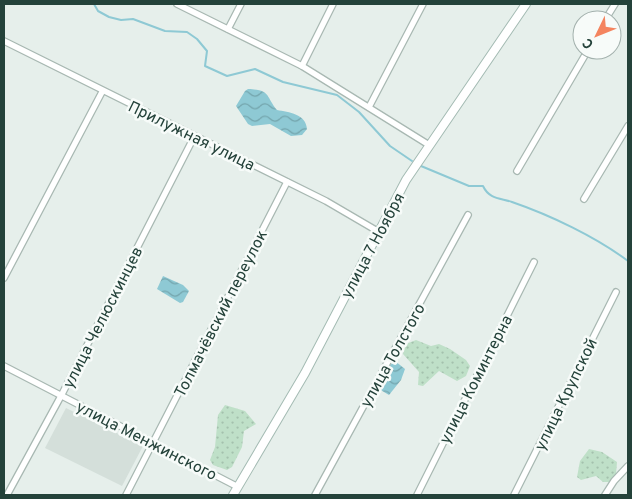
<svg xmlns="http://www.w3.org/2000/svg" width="632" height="499" font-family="Overpass,sans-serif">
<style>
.built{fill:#d4dfda}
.grass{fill:url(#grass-dots)}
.water{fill:url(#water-waves)}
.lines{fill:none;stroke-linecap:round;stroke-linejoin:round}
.stream{stroke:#8ec9d4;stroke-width:2}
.street-casing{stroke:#a8b8b2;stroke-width:8}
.secondary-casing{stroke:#a4bbb3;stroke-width:10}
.street{stroke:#fff;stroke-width:5.5}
.secondary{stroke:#fff;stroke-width:8}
.labels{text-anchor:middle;stroke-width:5;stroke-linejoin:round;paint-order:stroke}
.street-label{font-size:16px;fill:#24423a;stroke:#f7fbf9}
</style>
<defs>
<pattern id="grass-dots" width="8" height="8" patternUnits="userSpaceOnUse" patternTransform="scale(1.25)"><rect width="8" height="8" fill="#bfe0c8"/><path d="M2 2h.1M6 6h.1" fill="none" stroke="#a4c1ad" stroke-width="1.8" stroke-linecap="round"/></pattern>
<pattern id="water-waves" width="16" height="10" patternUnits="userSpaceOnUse" patternTransform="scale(1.25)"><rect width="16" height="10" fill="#8ec9d4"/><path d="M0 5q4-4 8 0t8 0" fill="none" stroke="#74a5ad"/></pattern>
</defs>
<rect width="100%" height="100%" fill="#e6efeb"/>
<path class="built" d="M66,408L143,446L122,486L45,448Z"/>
<g class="grass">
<path d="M416,340L431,346L439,344L450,349L466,360L470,366L466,376L457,381L439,371L423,386L418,385L419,372L403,354L406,344Z"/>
<path d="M225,405L245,411L256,424L244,431L242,447L232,467L227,470L213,465L210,460L215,447L218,415Z"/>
<path d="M589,449L602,452L617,462L616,474L609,482H603L596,476L581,480L577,477L580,461Z"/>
</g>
<g class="water">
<path d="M248,89C271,90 265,95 277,110C289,112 306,114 307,129L302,135L291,136L270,124L252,126L248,124L236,106L245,91Z"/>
<path d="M163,276L183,285L189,291L183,302L180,303L157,289Z"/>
<path d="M395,361L405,369L401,380L389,395L379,389C381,379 387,366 395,361Z"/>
</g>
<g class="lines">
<g class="stream">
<path d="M94,4L98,11L109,17L121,20L133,19L165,31L187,32L197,39L207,51L205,66L227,76L255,69L283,82L337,95L359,112L390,146L412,161"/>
<path d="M421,166L469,186H483C489,199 500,198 512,202C550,215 596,237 628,261"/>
</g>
<defs>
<g id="street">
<path d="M177,4L302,66L429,145"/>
<path d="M605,20L615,4"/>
<path d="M228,29L241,4"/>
<path d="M4,41L326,201L379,232"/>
<path d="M302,66L333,4"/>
<path d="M369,107L423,4"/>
<path d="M517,171L588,50"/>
<path d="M584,199L628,126"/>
<path d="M4,278L102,92"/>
<path d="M4,366L238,487"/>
<path d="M7,495L61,396L194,137"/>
<path d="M126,495L287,182"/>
<path d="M315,495L468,215"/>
<path d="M417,495L534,262"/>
<path d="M514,495L616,292"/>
<path d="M605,495L614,481L628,466"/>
</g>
<path id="secondary" d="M233,495L305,373L406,180L526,4"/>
</defs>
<use href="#street" class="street-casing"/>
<use href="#secondary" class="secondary-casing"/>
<use href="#street" class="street"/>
<use href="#secondary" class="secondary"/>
</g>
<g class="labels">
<g class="street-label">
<text transform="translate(192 135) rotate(26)" y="6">Прилужная улица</text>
<text transform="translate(372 245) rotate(-62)" y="6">улица 7 Ноября</text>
<text transform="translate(220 313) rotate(-63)" y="6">Толмачёвский переулок</text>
<text transform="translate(102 317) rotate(-63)" y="6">улица Челюскинцев</text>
<text transform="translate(392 355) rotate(-61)" y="6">улица Толстого</text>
<text transform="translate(475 379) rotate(-63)" y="6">улица Коминтерна</text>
<text transform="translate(565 394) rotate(-64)" y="6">улица Крупской</text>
<text transform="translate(147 440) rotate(27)" y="6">улица Менжинского</text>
</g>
</g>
<rect width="632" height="499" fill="none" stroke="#24423a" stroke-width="10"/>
<g transform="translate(597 35) rotate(227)"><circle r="24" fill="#f7fbf9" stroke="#a3b1ad"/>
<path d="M0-4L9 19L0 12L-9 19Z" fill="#f4845f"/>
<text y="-8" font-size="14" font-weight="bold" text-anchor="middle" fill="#24423a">С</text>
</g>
</svg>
